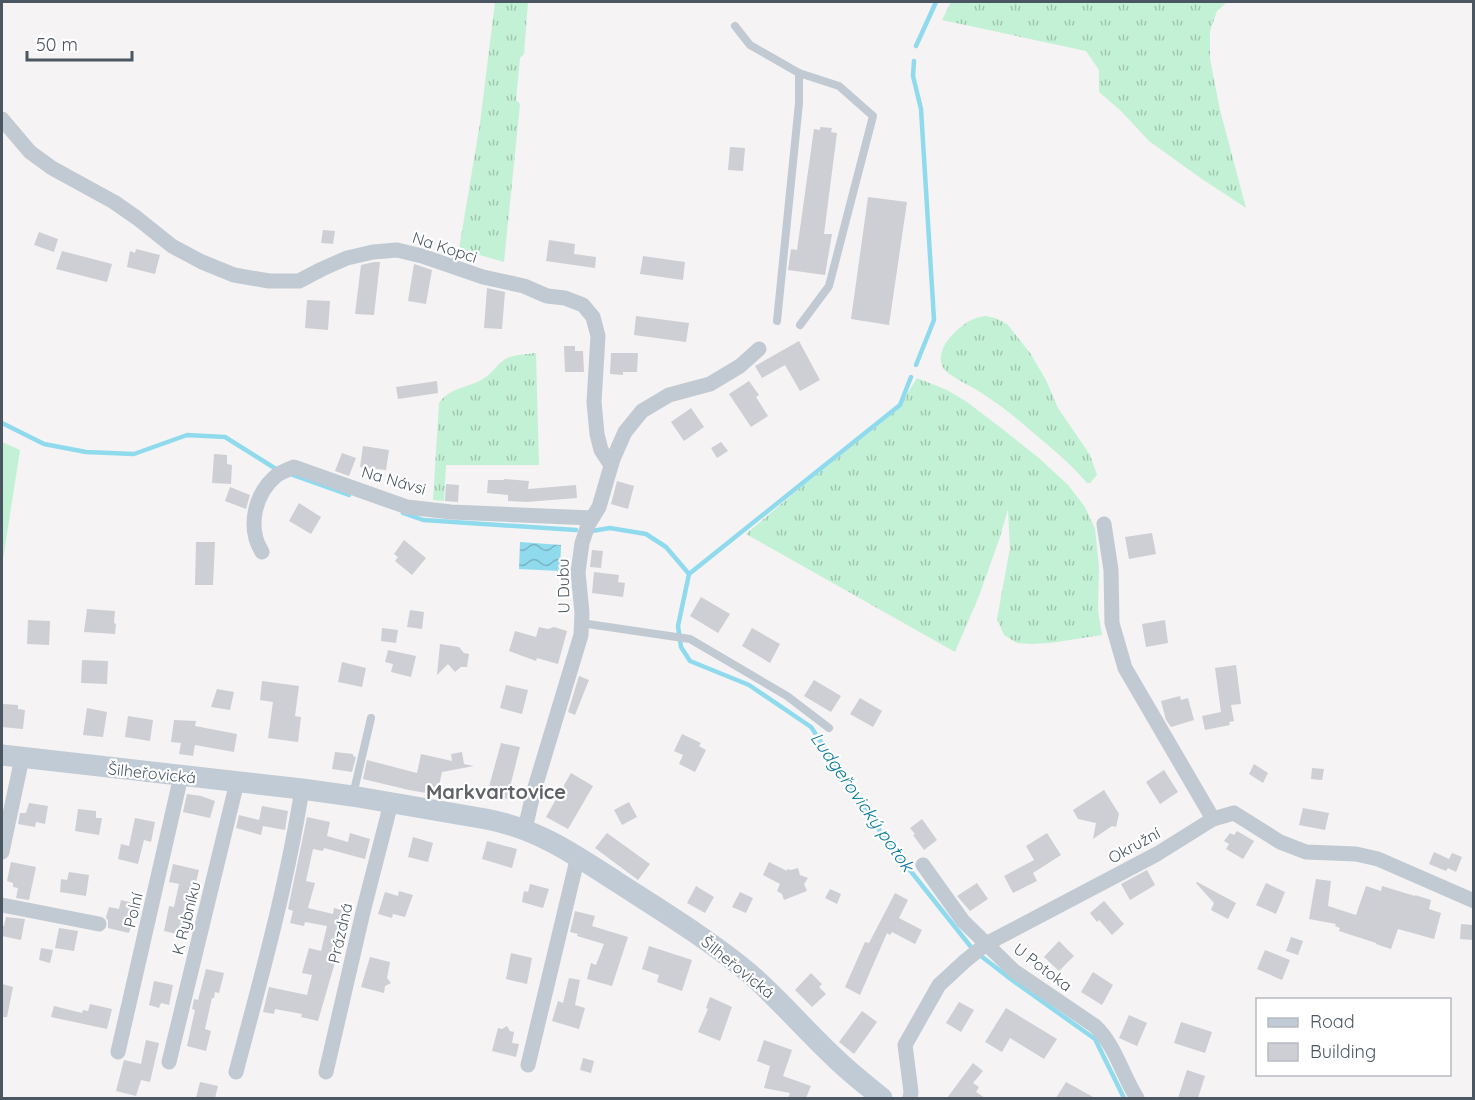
<svg xmlns="http://www.w3.org/2000/svg" width="1475" height="1100" font-family="Quicksand,sans-serif">
<style>
.grass{fill:url(#grass-tufts)}
.green{fill:#c3f1d5}
.water{fill:url(#water-waves)}
.lines{fill:none;stroke-linecap:round;stroke-linejoin:round}
.stream{stroke:#90daee;stroke-width:4.5}
.building{fill:#cdcfd5}
.lane{stroke:#c1cad2;stroke-width:8}
.street{stroke:#c1cad2;stroke-width:15}
.secondary{stroke:#c1cbd6;stroke-width:21}
.labels{text-anchor:middle;stroke-width:4.5;stroke-linejoin:round;paint-order:stroke}
.street-label{font-size:16px;fill:#4a5661;stroke:#fff}
.water-label{font-size:18px;font-style:italic;fill:#0c7c9b;stroke:#fff}
.quarter-label{font-size:20px;font-weight:bold;fill:#5f6368;stroke:#fff}
</style>
<defs>
<pattern id="grass-tufts" width="24" height="20" patternUnits="userSpaceOnUse" patternTransform="scale(1.5)"><rect width="24" height="20" fill="#c3f1d5"/><path d="M3 7l-1-3M5 7V3M7 7l1-3M15 17l-1-3M17 17v-4M19 17l1-3" fill="none" stroke="#a0c6b0"/></pattern>
<pattern id="water-waves" width="16" height="10" patternUnits="userSpaceOnUse" patternTransform="scale(1.5)"><rect width="16" height="10" fill="#90daee"/><path d="M0 5q4-4 8 0t8 0" fill="none" stroke="#78b4c4"/></pattern>
</defs>
<rect width="100%" height="100%" fill="#f5f3f3"/>
<g class="grass">
<path d="M495,2H528L524,54L520,58L516,100L520,104L504,262L459,249L480,123Z"/>
<path d="M951,2H1227L1217,11L1210,31V59L1220,110L1246,208L1199,177L1149,141L1121,111L1099,92V70L1086,51L942,20Z"/>
<path d="M986,316L995,318L1007,324L1030,353L1046,380L1058,408L1090,455L1097,475L1090,483H1087C1072,465 1055,451 1037,436C1020,421 1002,406 983,394C975,388 949,376 944,369C933,354 952,332 965,324C971,319 978,317 986,316Z"/>
<path d="M536,353L539,465H446L444,501L433,500L439,403C452,386 466,389 483,379C493,373 496,365 504,360C510,355 528,354 536,353Z"/>
<path d="M917,378L947,390L967,402L1005,431L1040,459L1068,485L1085,507L1095,529L1099,567L1098,611L1102,635L1050,643L1031,644L1017,643L1004,635L997,619L1010,548L1008,509L999,540L979,596L955,652L746,534L800,488L896,411Z"/>
</g>
<path class="green" d="M2,442L20,450L2,566Z"/>
<path class="water" d="M520,542L561,545L560,571L519,569Z"/>
<g class="lines">
<g class="stream">
<path d="M916,46L936,2"/>
<path d="M914,61L913,76L921,109L934,320L916,365"/>
<path d="M2,423L44,444L86,452L134,454L187,435L225,437L276,469"/>
<path d="M290,474L349,495"/>
<path d="M403,513L423,520L576,530"/>
<path d="M592,531L610,528L646,534L666,547L689,574L678,626L681,647L690,661L749,685L811,727L886,840L971,947"/>
<path d="M689,574L900,405L911,377"/>
<path d="M981,956L1012,980L1095,1039L1124,1098"/>
</g>
</g>
<g class="building">
<path d="M820,127L832,128L831,132L837,133L824,234H832L825,275L788,270L791,249L797,250L814,129L820,130Z"/>
<path d="M730,147L745,148L743,171L728,170Z"/>
<path d="M868,197L907,202L889,325L851,319Z"/>
<path d="M323,230L335,231L333,244L321,243Z"/>
<path d="M39,232L58,239L54,252L34,245Z"/>
<path d="M549,240L575,244L574,254L596,257L595,268L546,261Z"/>
<path d="M136,249L160,255L155,274L127,267L130,251L135,253Z"/>
<path d="M62,251L112,264L107,282L56,269Z"/>
<path d="M643,256L685,262L683,280L640,274Z"/>
<path d="M374,262H380L374,315L355,314L361,265Z"/>
<path d="M414,264L432,270L426,304L408,301Z"/>
<path d="M487,288L505,292L502,329L484,328Z"/>
<path d="M307,300L330,301L328,330L305,328Z"/>
<path d="M636,316L689,323L686,342L634,335Z"/>
<path d="M799,341L820,380L800,391L785,365L762,378L755,366Z"/>
<path d="M564,346H575V351H583L584,372H565Z"/>
<path d="M611,353H638L637,372H623V375L610,374Z"/>
<path d="M437,381L438,393L398,399L396,387Z"/>
<path d="M749,381L759,395L756,397L768,416L751,427L729,394Z"/>
<path d="M691,408L704,427L684,441L671,422Z"/>
<path d="M721,442L728,451L717,458L711,448Z"/>
<path d="M363,446L389,450L386,470L360,467Z"/>
<path d="M342,453L356,458L349,476L335,471Z"/>
<path d="M214,454L227,455V464L232,465L231,484L212,483Z"/>
<path d="M504,479L529,481L528,489L576,485L577,498L526,502L508,501V495L487,493L488,480H504Z"/>
<path d="M617,481L634,486L628,509L611,504Z"/>
<path d="M446,484L459,485L458,502L445,501Z"/>
<path d="M230,487L250,495L246,509L225,501Z"/>
<path d="M299,503L321,517L311,534L289,521Z"/>
<path d="M1152,533L1156,554L1129,559L1125,537Z"/>
<path d="M404,540L426,558L412,575L395,561L398,557L394,554Z"/>
<path d="M196,542H215L213,585H195Z"/>
<path d="M592,550L603,551L601,568L590,567Z"/>
<path d="M594,572L619,575L618,582L625,583L623,597L592,593Z"/>
<path d="M701,597L730,614L718,633L690,616Z"/>
<path d="M87,609L115,611L114,623L116,624L115,634L84,632Z"/>
<path d="M410,610L424,612L422,629L407,627Z"/>
<path d="M28,620L50,621L49,645L27,644Z"/>
<path d="M1165,620L1168,643L1146,647L1142,624Z"/>
<path d="M539,627L548,629L554,627L567,631L558,664L537,658L536,661L509,651L515,631L536,637Z"/>
<path d="M382,628L398,630L396,643L381,641Z"/>
<path d="M752,628L780,644L770,663L742,646Z"/>
<path d="M440,644L459,647L464,653L469,654L467,667H461L455,672L448,664L437,675Z"/>
<path d="M388,650L416,656L411,677L391,672L393,664L385,662Z"/>
<path d="M82,660L108,661L107,684L81,683Z"/>
<path d="M342,662L366,668L362,687L338,682Z"/>
<path d="M1236,665L1241,704L1231,705L1234,721L1229,722L1230,725L1205,730L1202,716L1221,712L1215,668Z"/>
<path d="M579,676L589,680L575,715L568,712Z"/>
<path d="M814,680L841,696L831,712L804,696Z"/>
<path d="M262,681L299,686L295,716L301,717L298,742L268,738L273,702L260,700Z"/>
<path d="M506,685L528,690L522,714L500,708Z"/>
<path d="M217,689L234,692L230,710L211,707Z"/>
<path d="M1180,696L1181,700L1188,698L1194,720L1171,727L1166,720L1161,701Z"/>
<path d="M860,698L882,711L873,727L850,714Z"/>
<path d="M3,704L18,705V709L25,710L23,729L2,727Z"/>
<path d="M87,708L107,712L103,737L83,735Z"/>
<path d="M128,716L153,720L150,741L125,737Z"/>
<path d="M174,720L196,721L195,726L237,734L234,752L195,745L193,756L179,754L181,743L171,742Z"/>
<path d="M682,734L701,743L699,746L706,750L695,772L679,764L683,755L674,751Z"/>
<path d="M501,743L520,747L507,799L487,794Z"/>
<path d="M335,752L353,754V756L356,757L352,772L332,769Z"/>
<path d="M462,752L464,764L474,766L442,772L437,795L409,790L363,779L367,760L417,773L421,754L452,761L451,754Z"/>
<path d="M1254,764L1268,773L1263,783L1249,774Z"/>
<path d="M1312,768L1324,769L1322,780L1311,779Z"/>
<path d="M1164,770L1178,792L1160,804L1146,782Z"/>
<path d="M571,773L593,786L568,829L546,817Z"/>
<path d="M1104,790L1119,814L1116,827L1112,826L1093,839L1096,823L1078,819L1073,810Z"/>
<path d="M187,794L201,796L215,801L210,818L183,812Z"/>
<path d="M629,802L637,817L622,825L614,810Z"/>
<path d="M29,803L48,806L45,824L36,822L35,827L18,824L20,813H26Z"/>
<path d="M262,806L288,811L285,830L263,826L261,835L236,828L239,815L259,820Z"/>
<path d="M1303,808L1329,813L1325,830L1299,825Z"/>
<path d="M78,809L96,811V818H102L99,835L75,831Z"/>
<path d="M307,817L330,822L327,836L348,842L350,833L370,839L365,859L324,848L323,851L313,849L306,881L315,883L308,908L333,914L334,908L352,913L343,945H340L318,1021L301,1017L302,1014L275,1009L274,1014L263,1012L269,987L307,995L312,975L302,973L309,948L321,951L327,926L305,922L304,926L290,923L293,911L288,909Z"/>
<path d="M135,818L155,822L151,842L144,840L138,864L118,859L121,844L129,846Z"/>
<path d="M922,819L937,840L924,850L913,835L915,834L910,828Z"/>
<path d="M1237,831L1254,841L1243,859L1226,849L1229,844L1224,841L1230,833L1234,835Z"/>
<path d="M607,833L650,864L638,880L595,848Z"/>
<path d="M1047,833L1061,855L1033,873L1037,881L1013,893L1004,876L1034,860L1026,846Z"/>
<path d="M413,837L433,843L428,862L408,857Z"/>
<path d="M487,841L517,849L512,868L482,859Z"/>
<path d="M1434,852L1449,859L1452,853L1462,857L1456,872L1448,868L1446,871L1429,864Z"/>
<path d="M11,862L36,867L29,900L16,898L18,888L13,887V883L7,881Z"/>
<path d="M769,862L787,871V869L791,870L798,868L800,875L808,878L804,884L807,891L784,900L782,894L777,891L780,884L763,875Z"/>
<path d="M173,864L199,870L189,910L186,931L183,930L182,935L164,931L169,906L174,907L179,884L169,882Z"/>
<path d="M1147,870L1155,885L1130,900L1121,884Z"/>
<path d="M69,872L89,875L86,896L60,892L61,879L67,880Z"/>
<path d="M1316,879L1331,881L1328,906L1356,915L1366,886L1381,891L1382,886L1415,896V895L1431,900L1429,909L1441,913L1434,939L1398,929L1391,949L1376,944V943L1339,931L1340,928L1335,926L1336,924L1309,919Z"/>
<path d="M1197,882L1236,903L1228,919L1211,910L1214,903L1196,883Z"/>
<path d="M977,883L988,899L970,911L957,896Z"/>
<path d="M1266,883L1285,892L1276,914L1256,905Z"/>
<path d="M530,884L549,889L543,908L522,902L524,891L528,892Z"/>
<path d="M696,886L714,897L705,913L687,903Z"/>
<path d="M830,889L841,894L837,904L825,898Z"/>
<path d="M399,891L413,895L405,917L393,914L392,918L378,914L385,892L398,896Z"/>
<path d="M740,892L753,898L746,913L732,907Z"/>
<path d="M895,893L908,900L899,918L922,930L915,944L892,932L890,935L887,933L860,995L845,987L865,942L869,943Z"/>
<path d="M121,900L138,904L129,933L108,928V921L106,917L109,907L119,909Z"/>
<path d="M1104,901L1124,924L1112,935L1099,920L1097,922L1090,913Z"/>
<path d="M575,911L595,916L592,926L628,937L612,986L587,979L591,963L596,965L604,944L577,936L578,934L570,932Z"/>
<path d="M6,917L25,919L21,940L2,936V926H4Z"/>
<path d="M1461,924L1473,925V940L1460,939Z"/>
<path d="M59,928L78,931L74,951L55,948Z"/>
<path d="M1291,937L1303,941L1298,955L1286,951Z"/>
<path d="M1059,941L1074,956L1059,971L1044,957Z"/>
<path d="M649,946L692,960L682,991L657,982L659,975L642,969Z"/>
<path d="M41,948L53,950L50,963L39,960Z"/>
<path d="M1265,950L1290,960L1282,980L1257,969Z"/>
<path d="M511,953L532,958L527,984L506,979Z"/>
<path d="M370,957L390,962L387,978L391,983L385,986L384,993L361,987Z"/>
<path d="M206,969L224,973L219,993L215,992L214,998H212L205,1029L211,1031L206,1051L187,1046L195,1010L192,1009L194,999L198,1000Z"/>
<path d="M1093,972L1113,985L1102,1005L1081,992Z"/>
<path d="M811,973L822,984L819,987L826,994L812,1007L795,990Z"/>
<path d="M569,978L580,980L575,1005L585,1008L579,1029L552,1021L558,1001L563,1003Z"/>
<path d="M154,981L173,985L169,1005L161,1003L159,1008L149,1005Z"/>
<path d="M2,984L13,987L7,1017H2Z"/>
<path d="M710,997L732,1007L720,1041L698,1032L708,1009L706,1008Z"/>
<path d="M959,1002L974,1010L961,1032L946,1023Z"/>
<path d="M90,1004L112,1009L107,1029L51,1017L54,1006L82,1013L83,1010L88,1011Z"/>
<path d="M1006,1008L1057,1039L1044,1059L1010,1038L1002,1052L985,1042Z"/>
<path d="M862,1011L877,1022L854,1054L839,1042Z"/>
<path d="M1129,1015L1147,1023L1137,1046L1119,1038Z"/>
<path d="M1181,1022L1212,1032L1205,1053L1174,1043Z"/>
<path d="M507,1026L510,1031L514,1032L512,1043L519,1044L516,1057L492,1051L498,1028L502,1029Z"/>
<path d="M146,1040L159,1043L150,1082L141,1080L136,1096L116,1091L124,1060L141,1064Z"/>
<path d="M764,1040L792,1050L783,1076L811,1086L806,1098H788L790,1093L764,1088L770,1066L757,1061Z"/>
<path d="M583,1058L594,1061L591,1073L580,1070Z"/>
<path d="M973,1063L983,1071L973,1083L979,1087L976,1092L985,1098H947Z"/>
<path d="M1187,1070L1205,1076L1198,1098H1178Z"/>
<path d="M200,1082L218,1086L215,1098H196Z"/>
<path d="M1066,1082L1095,1098H1056Z"/>
</g>
<g class="lines">
<g class="lane">
<path d="M735,26L750,45L799,73V103L777,321"/>
<path d="M799,73L839,86L873,116L829,286L800,325"/>
<path d="M581,623L690,639L787,696L829,728"/>
<path d="M353,795L371,718"/>
</g>
<g class="street">
<path d="M2,119L30,152L52,168L114,202L137,218L172,246L202,262L234,275L269,281H299L322,269L347,258L373,252L397,250L422,256L483,277L524,286L547,296L565,298L583,305L593,317L598,336L594,402L597,434L601,450L611,465"/>
<path d="M1104,524L1111,570L1112,623L1125,668L1213,819"/>
<path d="M262,552C247,528 254,494 277,475C282,472 289,469 294,467L407,507L451,512L592,518"/>
<path d="M525,829L533,794L581,635L582,613L578,572L582,543L588,525L599,507L613,459L625,432L642,411L669,395L710,384L740,366L759,349"/>
<path d="M2,852L22,758"/>
<path d="M923,865L963,921L1014,971L1095,1026C1116,1046 1122,1075 1137,1098"/>
<path d="M2,905L99,924"/>
<path d="M118,1052L181,776"/>
<path d="M169,1062L237,782"/>
<path d="M528,1065L578,856"/>
<path d="M236,1072C261,978 287,885 302,789"/>
<path d="M326,1072L363,912L391,803"/>
<path d="M910,1098L911,1092L905,1045L939,985L965,961L986,944L1157,854L1213,819L1234,813L1280,842L1306,852L1356,854L1378,859L1474,901"/>
</g>
<path class="secondary" d="M2,755L302,789L352,796L486,819C538,829 574,854 617,882C662,911 708,939 749,973C779,999 805,1030 834,1057C849,1072 866,1085 882,1098"/>
</g>
<g class="labels">
<g class="street-label">
<text transform="translate(445 247) rotate(18)" y="6">Na Kopci</text>
<text transform="translate(394 480) rotate(16)" y="6">Na Návsi</text>
<text transform="translate(563 586) rotate(-91)" y="6">U Dubu</text>
<text transform="translate(152 773) rotate(6)" y="6">Šilheřovická</text>
<text transform="translate(1134 845) rotate(-29)" y="6">Okružní</text>
<text transform="translate(133 910) rotate(-77)" y="6">Polní</text>
<text transform="translate(186 918) rotate(-76)" y="6">K Rybníku</text>
<text transform="translate(340 933) rotate(-77)" y="6">Prázdná</text>
<text transform="translate(738 967) rotate(39)" y="6">Šilheřovická</text>
<text transform="translate(1043 967) rotate(37)" y="6">U Potoka</text>
</g>
<g class="water-label">
<text transform="translate(862 802) rotate(55)" y="6">Ludgeřovický potok</text>
</g>
<g class="quarter-label">
<text x="496" y="799">Markvartovice</text>
</g>
</g>
<rect width="1475" height="1100" fill="none" stroke="#4a5661" stroke-width="6"/>
<rect x="1256" y="998" width="195" height="78" fill="#ffffff" stroke="#b7bbc0" stroke-width="1.5"/>
<rect x="1268" y="1018" width="30" height="9" fill="#c1cbd6" stroke="#b7bbc0" stroke-width="1.5"/>
<text x="1310" y="1028" font-size="18" fill="#4a5661">Road</text>
<rect x="1268" y="1043" width="30" height="18" fill="#cdcfd5" stroke="#b7bbc0" stroke-width="1.5"/>
<text x="1310" y="1058" font-size="18" fill="#4a5661">Building</text>
<path d="M27 51v9h105v-9" fill="none" stroke="#4a5661" stroke-width="3"/>
<text x="36" y="51" font-size="18" fill="#4a5661" stroke="#ffffff" stroke-width="4.5" paint-order="stroke">50 m</text>
</svg>
